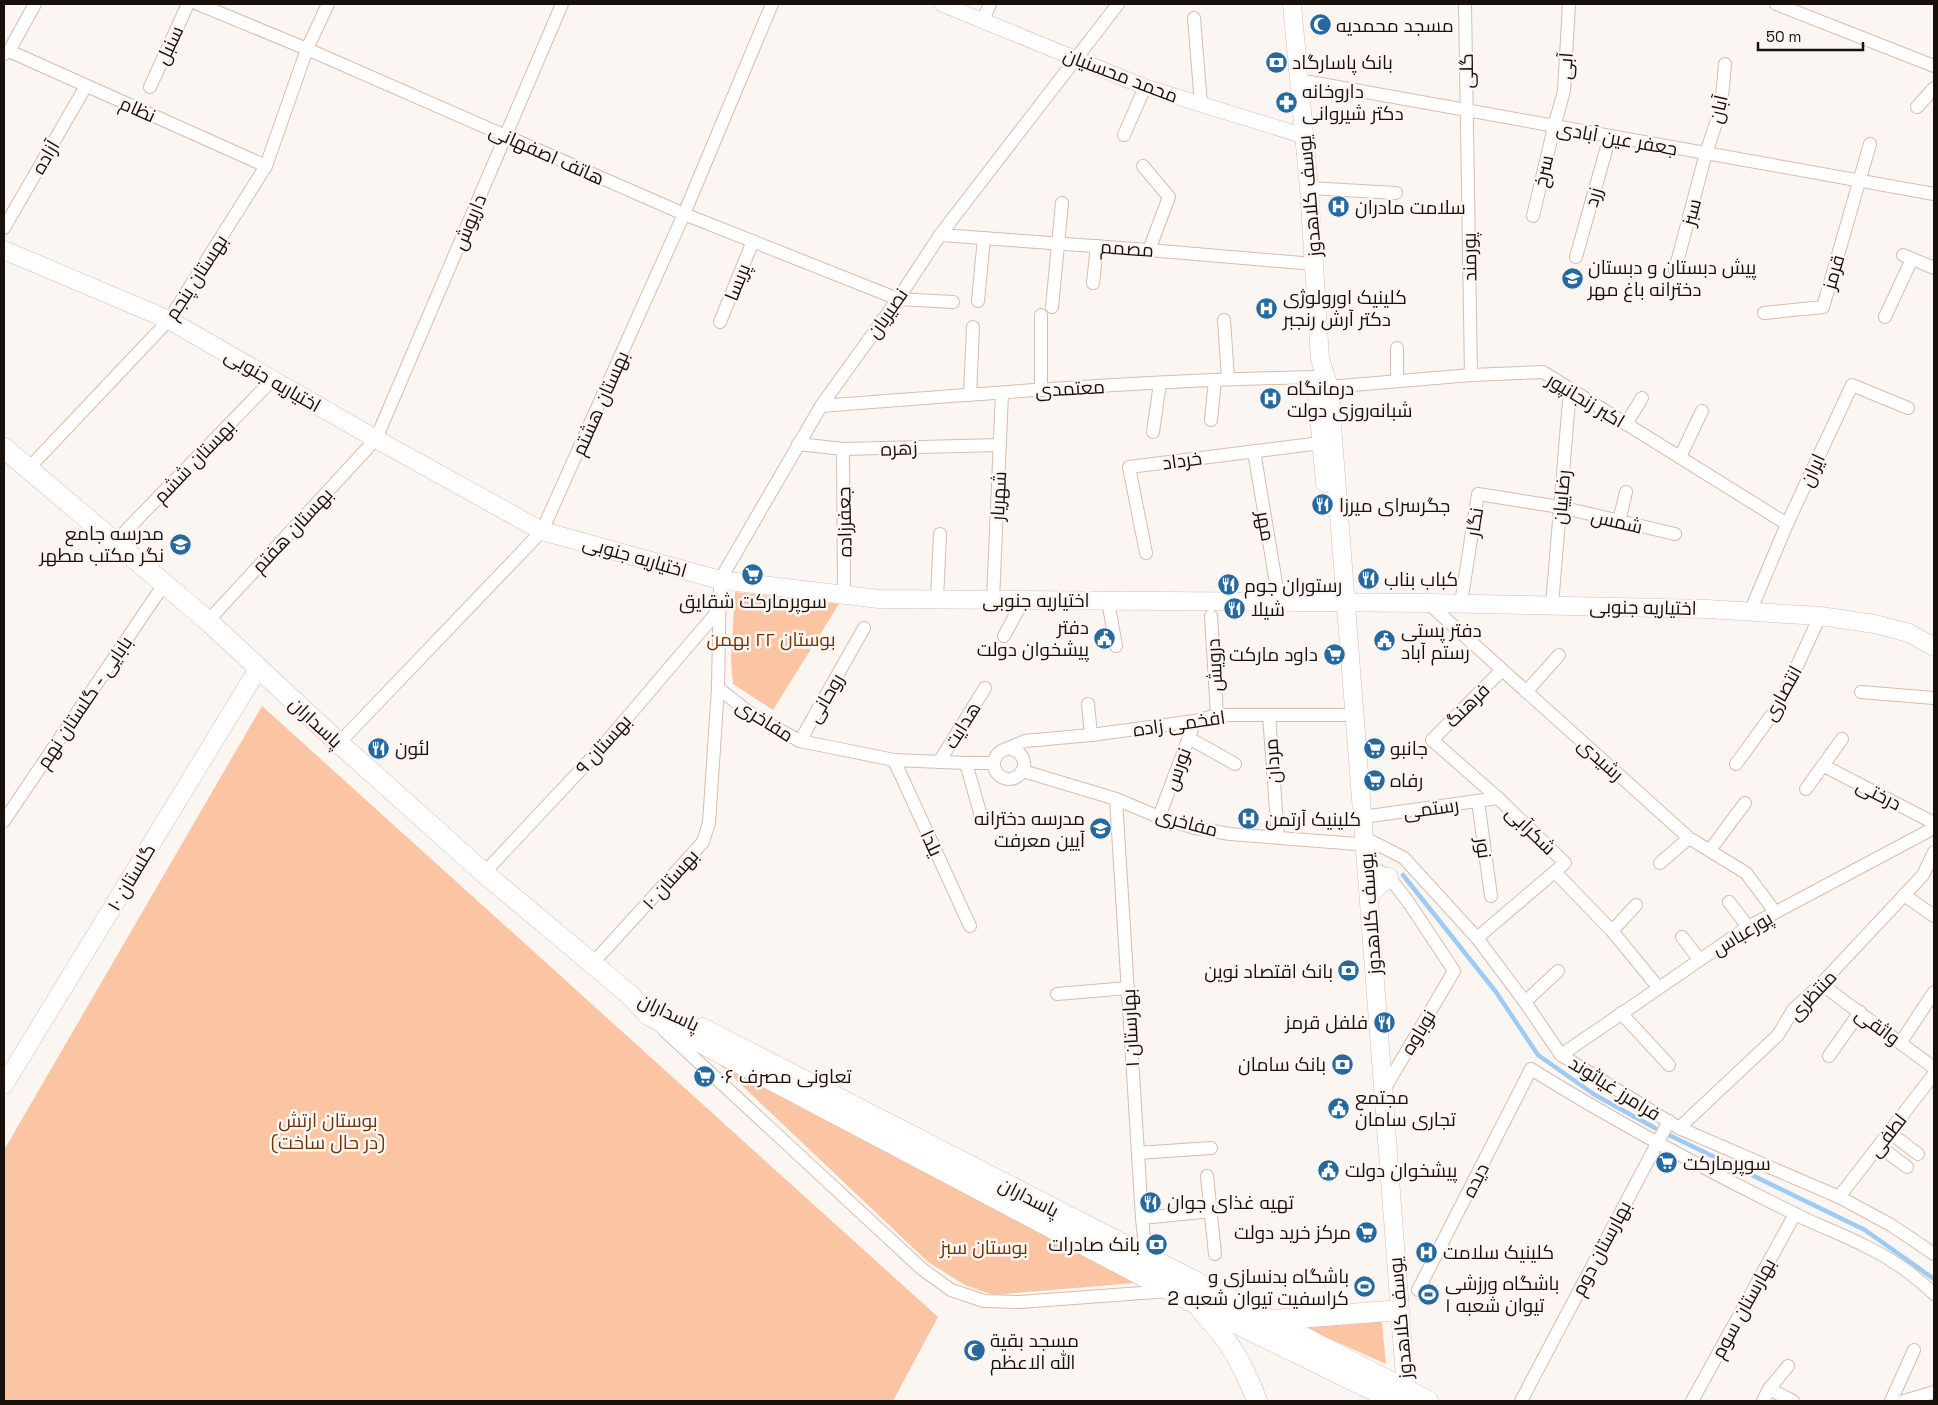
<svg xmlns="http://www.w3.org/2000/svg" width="1938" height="1405" font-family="'Space Grotesk',Cairo,sans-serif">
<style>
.green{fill:#fbc4a3}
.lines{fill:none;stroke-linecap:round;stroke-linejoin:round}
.stream{stroke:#9dcbf4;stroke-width:4.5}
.minor-casing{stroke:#d8bdad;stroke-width:14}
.tertiary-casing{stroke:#d8bdad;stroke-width:16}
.secondary-casing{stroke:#d8bdad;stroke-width:19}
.primary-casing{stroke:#d8bdad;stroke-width:21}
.minor{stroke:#fff;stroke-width:12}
.tertiary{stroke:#fff;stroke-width:15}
.secondary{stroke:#fff;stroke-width:18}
.primary{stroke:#fff;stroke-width:20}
.labels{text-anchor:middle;stroke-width:5;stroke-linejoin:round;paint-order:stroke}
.poi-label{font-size:19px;fill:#1a100b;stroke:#fcf6f3;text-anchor:start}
.street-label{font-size:19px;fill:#1a100b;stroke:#fcf6f3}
.park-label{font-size:19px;fill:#6e3302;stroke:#fcf6f3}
</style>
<rect width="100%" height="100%" fill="#fcf6f3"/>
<g class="green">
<path d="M735,592L839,604L773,710L733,684L731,660Z"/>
<path d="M262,706L938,1317L893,1401H4V1150Z"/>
<path d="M713,1058L1146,1282L993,1295L965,1285L928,1262Z"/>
<path d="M1381,1314L1386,1364L1292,1322Z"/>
</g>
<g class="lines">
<g class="stream">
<path d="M1403,875L1496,992L1538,1055L1595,1095L1655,1128"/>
<path d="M1669,1135L1865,1230L1934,1279"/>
</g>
<defs>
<g id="minor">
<path d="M198,4L307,49L684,214L898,299L953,302"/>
<path d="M1465,4L1471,375"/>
<path d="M1776,4L1934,66"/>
<path d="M1194,18L1201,104"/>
<path d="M983,20L990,4"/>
<path d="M9,51L266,166"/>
<path d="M4,54L9,51L35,4"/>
<path d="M1299,80L1934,194"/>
<path d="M150,87L188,4"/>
<path d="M1917,107L1934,88"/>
<path d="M1124,135L1145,87"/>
<path d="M1143,166L1169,197L1149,250"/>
<path d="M1309,188L1396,193"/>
<path d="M1533,216L1554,127L1564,91L1569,4"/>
<path d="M4,228L86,86"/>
<path d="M940,235L1149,250L1314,264"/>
<path d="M1903,255L1934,268"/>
<path d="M1576,257L1610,136"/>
<path d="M1675,270L1706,153L1721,108L1725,64"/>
<path d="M1093,283L1097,246"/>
<path d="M978,301L984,238"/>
<path d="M1052,307L1062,203"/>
<path d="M1764,313L1823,307L1870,144"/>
<path d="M1041,315V390"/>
<path d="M1885,317L1912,259"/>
<path d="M1224,320L1228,379"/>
<path d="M720,322L753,241"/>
<path d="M1397,381V348"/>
<path d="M1329,387L1471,375L1543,372L1787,524"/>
<path d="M970,395L973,327"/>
<path d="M821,406C987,393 1153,380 1319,377"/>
<path d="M1211,420L1215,380"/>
<path d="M1626,424L1642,398"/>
<path d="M1153,432L1160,383"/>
<path d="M798,444L843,449L1000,445"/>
<path d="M843,449L844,595"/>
<path d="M1254,451L1279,601"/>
<path d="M1680,457L1702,411"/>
<path d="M28,469L169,320L266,166L307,49L328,4"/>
<path d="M1619,521L1626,492"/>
<path d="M115,542L273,379"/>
<path d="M1146,553L1129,467L1321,443"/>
<path d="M937,599L940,534"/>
<path d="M993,600L1002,393"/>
<path d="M1108,601L1116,646"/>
<path d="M1428,603L1689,838L1746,873L1775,912"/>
<path d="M1461,603L1478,494L1560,507L1675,534"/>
<path d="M1552,605L1570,389"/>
<path d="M1750,612L1787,524L1852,385L1908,408"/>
<path d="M1211,616L1217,715"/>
<path d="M208,621L376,439L562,4"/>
<path d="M1004,636L1023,601"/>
<path d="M718,688L754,716L800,741L894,760L966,763H994"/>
<path d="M1526,692L1559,655"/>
<path d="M1861,692L1934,698"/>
<path d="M1088,704L1091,735"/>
<path d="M1269,715L1278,837"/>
<path d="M1189,738L1235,764"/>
<path d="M800,741L864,628"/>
<path d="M339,743L542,531L684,214L772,4"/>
<circle cx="1009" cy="764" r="15"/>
<path d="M1006,749L1025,741L1091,735L1195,721L1217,715H1354"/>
<path d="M894,760L970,926"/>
<path d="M939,762L985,688"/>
<path d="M966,763L981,816"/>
<path d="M1736,764L1779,705L1820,616"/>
<path d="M1824,766L1934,823"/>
<path d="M1023,771L1116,799L1159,817L1195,828L1230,834L1357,844"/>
<path d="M1806,789L1842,739"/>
<path d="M1116,799L1142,1218L1146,1257"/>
<path d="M1478,801L1491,896"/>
<path d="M1159,817L1195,721"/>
<path d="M1363,817L1498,798"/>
<path d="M4,821L164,584"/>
<path d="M1365,838L1404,858L1477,938L1525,1002L1561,1055L1679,1128L1839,1197L1891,1225L1934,1254"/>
<path d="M1710,850L1745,803"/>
<path d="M1366,863L1389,877L1409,903L1454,971L1382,1093"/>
<path d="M1660,863L1689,838"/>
<path d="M1555,872L1612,931L1658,987"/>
<path d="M484,873L602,747L718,611"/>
<path d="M1904,895L1934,916"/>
<path d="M1729,902L1748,927"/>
<path d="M1612,931L1636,905"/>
<path d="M1682,937L1699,959"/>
<path d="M1477,938L1565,863L1498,798L1432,740L1502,670"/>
<path d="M593,963L703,842L709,823L718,688L720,580L821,406L898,299L940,235L1118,4"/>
<path d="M1821,984L1934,1068"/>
<path d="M1057,994L1128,988"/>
<path d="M1525,1002L1558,971"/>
<path d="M1621,1013L1669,1065"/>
<path d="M664,1030L922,1269L951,1290L984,1301L1020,1302L1169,1291"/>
<path d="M1901,1042L1934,992"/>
<path d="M1561,1055L1748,927L1934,828"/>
<path d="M1829,1056L1860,1012"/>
<path d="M1679,1128L1778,1035L1793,1010L1821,984L1923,875L1934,852"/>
<path d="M1889,1132L1918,1154"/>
<path d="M1879,1146L1907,1167"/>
<path d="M1138,1153L1211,1148"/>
<path d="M1207,1176L1215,1254"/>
<path d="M1839,1197L1934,1074"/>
<path d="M1142,1218L1211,1211"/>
<path d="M1418,1290L1531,1069C1616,1122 1704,1169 1793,1213C1816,1225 1840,1233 1863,1245C1887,1256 1915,1275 1934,1294"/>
<path d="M1769,1389L1793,1401"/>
<path d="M1521,1401L1669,1121"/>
<path d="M1692,1401L1795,1214"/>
<path d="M1763,1401L1769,1389L1788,1366"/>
<path d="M1891,1401L1914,1350"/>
<path d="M1904,1401L1934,1392"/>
</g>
<path id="tertiary" d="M942,4L1145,87L1304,136"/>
<g id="secondary">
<path d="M1292,4L1309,188L1320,359L1329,387C1357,721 1379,1056 1406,1390L1402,1399"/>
<path d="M4,250L169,320L376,439L542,531L720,580L879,599L1428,603L1707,609L1820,616L1875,624L1909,633L1934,647"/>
<path d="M1319,379L1318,404L1325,483"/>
<path d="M1369,895L1389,877"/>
<path d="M4,1085L258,669"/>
</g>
<g id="primary">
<path d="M4,448L208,621L339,743L484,873L630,995L648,1015L1194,1303L1395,1401"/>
<path d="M702,1028L1428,1401"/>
<path d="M1201,1310C1229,1341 1242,1361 1257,1401"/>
<path d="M1270,1320L1389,1311"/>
</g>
</defs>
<use href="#minor" class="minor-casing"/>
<use href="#tertiary" class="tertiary-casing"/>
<use href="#secondary" class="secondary-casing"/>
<use href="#primary" class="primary-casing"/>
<use href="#minor" class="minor"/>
<use href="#tertiary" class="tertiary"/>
<use href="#secondary" class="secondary"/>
<use href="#primary" class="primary"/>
</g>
<defs>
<symbol id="mosque-disc" viewBox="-11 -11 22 22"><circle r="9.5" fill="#26699f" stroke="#fcf6f3"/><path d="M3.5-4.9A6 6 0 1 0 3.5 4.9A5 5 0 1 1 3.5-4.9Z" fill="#fff"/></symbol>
<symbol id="bank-disc" viewBox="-11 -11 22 22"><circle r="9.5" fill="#26699f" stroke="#fcf6f3"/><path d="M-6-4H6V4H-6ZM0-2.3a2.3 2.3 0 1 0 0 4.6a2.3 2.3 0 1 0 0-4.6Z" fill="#fff"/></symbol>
<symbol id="pharmacy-disc" viewBox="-11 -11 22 22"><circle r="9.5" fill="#26699f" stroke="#fcf6f3"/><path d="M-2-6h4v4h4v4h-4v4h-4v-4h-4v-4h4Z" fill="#fff"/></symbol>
<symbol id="hospital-disc" viewBox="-11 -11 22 22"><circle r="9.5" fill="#26699f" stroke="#fcf6f3"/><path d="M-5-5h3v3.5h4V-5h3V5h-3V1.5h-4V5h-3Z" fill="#fff"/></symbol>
<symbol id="school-disc" viewBox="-11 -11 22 22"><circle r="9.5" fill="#26699f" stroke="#fcf6f3"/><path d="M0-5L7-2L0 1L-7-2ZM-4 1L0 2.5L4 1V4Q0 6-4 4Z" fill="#fff"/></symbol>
<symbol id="restaurant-disc" viewBox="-11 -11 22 22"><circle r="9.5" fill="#26699f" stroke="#fcf6f3"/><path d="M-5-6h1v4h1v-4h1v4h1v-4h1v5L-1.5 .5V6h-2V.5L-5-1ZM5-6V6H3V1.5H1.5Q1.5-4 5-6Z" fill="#fff"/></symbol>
<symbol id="supermarket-disc" viewBox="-11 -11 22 22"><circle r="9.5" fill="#26699f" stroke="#fcf6f3"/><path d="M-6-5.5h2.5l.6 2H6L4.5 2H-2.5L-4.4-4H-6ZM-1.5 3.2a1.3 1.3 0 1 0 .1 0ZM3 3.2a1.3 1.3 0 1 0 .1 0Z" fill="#fff"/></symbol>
<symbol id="civic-disc" viewBox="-11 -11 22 22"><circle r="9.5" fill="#26699f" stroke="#fcf6f3"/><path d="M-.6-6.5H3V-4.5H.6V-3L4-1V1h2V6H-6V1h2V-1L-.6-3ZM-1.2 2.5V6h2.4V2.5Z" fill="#fff"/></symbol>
<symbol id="stadium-disc" viewBox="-11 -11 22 22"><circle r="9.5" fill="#26699f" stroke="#fcf6f3"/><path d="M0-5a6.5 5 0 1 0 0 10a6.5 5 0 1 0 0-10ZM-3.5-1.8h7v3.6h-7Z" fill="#fff"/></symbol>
</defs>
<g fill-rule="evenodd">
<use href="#mosque-disc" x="1308" y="12" width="25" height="25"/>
<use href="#bank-disc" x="1264" y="50" width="25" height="25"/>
<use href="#pharmacy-disc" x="1274" y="90" width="25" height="25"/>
<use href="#hospital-disc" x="1326" y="194" width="25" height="25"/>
<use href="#school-disc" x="1560" y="266" width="25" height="25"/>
<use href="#hospital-disc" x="1254" y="296" width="25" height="25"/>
<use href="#hospital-disc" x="1258" y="386" width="25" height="25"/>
<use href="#restaurant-disc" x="1310" y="492" width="25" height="25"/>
<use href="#school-disc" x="168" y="532" width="25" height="25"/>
<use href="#supermarket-disc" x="740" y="562" width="25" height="25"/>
<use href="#restaurant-disc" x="1356" y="566" width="25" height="25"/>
<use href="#restaurant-disc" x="1216" y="572" width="25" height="25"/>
<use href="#restaurant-disc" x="1222" y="596" width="25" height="25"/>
<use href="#civic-disc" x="1092" y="626" width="25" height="25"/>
<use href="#civic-disc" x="1372" y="628" width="25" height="25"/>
<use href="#supermarket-disc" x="1322" y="642" width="25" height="25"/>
<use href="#restaurant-disc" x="366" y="736" width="25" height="25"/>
<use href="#supermarket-disc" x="1362" y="736" width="25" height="25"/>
<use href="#supermarket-disc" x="1362" y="768" width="25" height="25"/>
<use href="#hospital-disc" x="1236" y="806" width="25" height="25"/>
<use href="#school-disc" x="1088" y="816" width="25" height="25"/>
<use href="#bank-disc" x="1336" y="958" width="25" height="25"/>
<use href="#restaurant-disc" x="1372" y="1010" width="25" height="25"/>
<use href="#bank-disc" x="1330" y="1052" width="25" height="25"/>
<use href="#supermarket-disc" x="692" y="1064" width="25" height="25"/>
<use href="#civic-disc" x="1326" y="1096" width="25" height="25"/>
<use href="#supermarket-disc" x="1654" y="1150" width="25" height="25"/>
<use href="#civic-disc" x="1316" y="1158" width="25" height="25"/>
<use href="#restaurant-disc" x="1138" y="1190" width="25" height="25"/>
<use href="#supermarket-disc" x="1354" y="1220" width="25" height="25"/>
<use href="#bank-disc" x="1144" y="1232" width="25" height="25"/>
<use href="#hospital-disc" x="1414" y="1240" width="25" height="25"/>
<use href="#stadium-disc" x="1352" y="1274" width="25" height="25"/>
<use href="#stadium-disc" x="1416" y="1282" width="25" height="25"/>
<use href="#mosque-disc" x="962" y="1338" width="25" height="25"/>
</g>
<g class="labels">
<g class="poi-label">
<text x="1336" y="32">مسجد محمدیه</text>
<text x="1292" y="69">بانک پاسارگاد</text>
<text x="1302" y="98">داروخانه<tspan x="1302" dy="22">دکتر شیروانی</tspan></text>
<text x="1355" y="214">سلامت مادران</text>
<text x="1588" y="274">پیش دبستان و دبستان<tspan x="1588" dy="22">دخترانه باغ مهر</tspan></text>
<text x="1283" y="304">کلینیک اورولوژی<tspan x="1283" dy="22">دکتر آرش رنجبر</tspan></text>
<text x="1287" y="395">درمانگاه<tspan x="1287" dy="22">شبانه‌روزی دولت</tspan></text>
<text x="1339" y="512">جگرسرای میرزا</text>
<text x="164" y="540" text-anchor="end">مدرسه جامع<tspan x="164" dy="22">نگر مکتب مطهر</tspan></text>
<text x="1384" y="586">کباب بناب</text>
<text x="1244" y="592">رستوران جوم</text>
<text x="753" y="608" text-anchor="middle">سوپرمارکت شقایق</text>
<text x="1251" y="616">شیلا</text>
<text x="1089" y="634" text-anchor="end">دفتر<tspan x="1089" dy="22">پیشخوان دولت</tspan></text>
<text x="1401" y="637">دفتر پستی<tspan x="1401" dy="22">رستم آباد</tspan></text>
<text x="1318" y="661" text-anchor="end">داود مارکت</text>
<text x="395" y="755">لئون</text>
<text x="1390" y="755">جانبو</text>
<text x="1390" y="787">رفاه</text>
<text x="1085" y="825" text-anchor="end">مدرسه دخترانه<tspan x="1085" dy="22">آیین معرفت</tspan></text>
<text x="1265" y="826">کلینیک آرتمن</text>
<text x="1333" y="978" text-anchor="end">بانک اقتصاد نوین</text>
<text x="1368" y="1029" text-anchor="end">فلفل قرمز</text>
<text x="1326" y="1071" text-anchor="end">بانک سامان</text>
<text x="720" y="1083">تعاونی مصرف ۰۶</text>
<text x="1355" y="1104">مجتمع<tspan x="1355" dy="22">تجاری سامان</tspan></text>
<text x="1683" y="1170">سوپرمارکت</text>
<text x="1345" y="1177">پیشخوان دولت</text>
<text x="1167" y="1209">تهیه غذای جوان</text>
<text x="1351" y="1239" text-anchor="end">مرکز خرید دولت</text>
<text x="1140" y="1251" text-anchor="end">بانک صادرات</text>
<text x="1443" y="1259">کلینیک سلامت</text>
<text x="1349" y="1283" text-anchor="end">باشگاه بدنسازی و<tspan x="1349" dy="22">کراسفیت تیوان شعبه 2</tspan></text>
<text x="1445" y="1290">باشگاه ورزشی<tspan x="1445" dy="22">تیوان شعبه ۱</tspan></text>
<text x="990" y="1347">مسجد بقیة<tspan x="990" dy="22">الله الاعظم</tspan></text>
</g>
<g class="street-label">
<text transform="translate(169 45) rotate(-65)" y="7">سنبل</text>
<text transform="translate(1565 66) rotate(-86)" y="7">آبی</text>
<text transform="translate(1466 71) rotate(-91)" y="7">گلی</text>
<text transform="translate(1121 75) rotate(21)" y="7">محمد محسنیان</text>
<text transform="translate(138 109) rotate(24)" y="7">نظام</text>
<text transform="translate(1718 109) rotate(-77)" y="7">آبان</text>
<text transform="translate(1617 138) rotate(10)" y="7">جعفر عین آبادی</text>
<text transform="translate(547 154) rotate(24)" y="7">هاتف اصفهانی</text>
<text transform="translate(45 157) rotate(-60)" y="7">آزاده</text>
<text transform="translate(1543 171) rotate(-77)" y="7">سرخ</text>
<text transform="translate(1309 196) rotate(-95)" y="7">یوسف کلاهدوز</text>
<text transform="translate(1593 197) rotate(-74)" y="7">زرد</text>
<text transform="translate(1691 212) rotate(-75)" y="7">سبز</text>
<text transform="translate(469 222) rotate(-67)" y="7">داریوش</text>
<text transform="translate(1127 248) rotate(4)" y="7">مصمم</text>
<text transform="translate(1469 257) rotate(-91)" y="7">پورمند</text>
<text transform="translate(1833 272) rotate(-74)" y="7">قرمز</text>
<text transform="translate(196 277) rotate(-57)" y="7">بهستان پنجم</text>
<text transform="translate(737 282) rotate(-68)" y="7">پریسا</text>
<text transform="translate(887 313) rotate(-55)" y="7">نصیریان</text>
<text transform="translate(273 380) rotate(30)" y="7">اختیاریه جنوبی</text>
<text transform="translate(1070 388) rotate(-3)" y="7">معتمدی</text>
<text transform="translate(1586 400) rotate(31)" y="7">اکبر زنجانپور</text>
<text transform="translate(600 403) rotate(-66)" y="7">بهستان هشتم</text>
<text transform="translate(899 448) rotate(-2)" y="7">زهره</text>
<text transform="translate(1182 460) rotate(-8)" y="7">خرداد</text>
<text transform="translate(194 461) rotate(-46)" y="7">بهستان ششم</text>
<text transform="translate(1812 470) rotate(-65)" y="7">ایران</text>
<text transform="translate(998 496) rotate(-87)" y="7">شهریار</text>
<text transform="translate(1561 497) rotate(-85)" y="7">رضاییان</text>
<text transform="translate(1617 521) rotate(13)" y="7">شمس</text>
<text transform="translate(844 522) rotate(-91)" y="7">جعفرزاده</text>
<text transform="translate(1474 522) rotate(-81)" y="7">نگار</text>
<text transform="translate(1266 526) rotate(80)" y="7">مهر</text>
<text transform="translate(292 530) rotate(-47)" y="7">بهستان هفتم</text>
<text transform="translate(635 556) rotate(16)" y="7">اختیاریه جنوبی</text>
<text x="1036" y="607">اختیاریه جنوبی</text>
<text transform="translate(1643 607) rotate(1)" y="7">اختیاریه جنوبی</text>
<text transform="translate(1214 665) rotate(-93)" y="7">درویش</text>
<text transform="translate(1782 693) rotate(-61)" y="7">انتصاری</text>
<text transform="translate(825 698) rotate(-60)" y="7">روحانی</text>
<text transform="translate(84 702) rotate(-56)" y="7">بابایی - گلستان نهم</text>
<text transform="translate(1467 705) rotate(-45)" y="7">فرهنگ</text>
<text transform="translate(765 720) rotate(32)" y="7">مفاخری</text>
<text transform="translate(316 722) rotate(43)" y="7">پاسداران</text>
<text transform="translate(1179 723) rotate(-8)" y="7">افخمی زاده</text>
<text transform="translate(962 725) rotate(-58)" y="7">هدایت</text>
<text transform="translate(603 744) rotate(-48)" y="7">بهستان ٩</text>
<text transform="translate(1601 759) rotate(42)" y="7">رشیدی</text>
<text transform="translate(1272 761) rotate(-94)" y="7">مردان</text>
<text transform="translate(1177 769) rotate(-70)" y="7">نورس</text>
<text transform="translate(1879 794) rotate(27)" y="7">درختی</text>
<text transform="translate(1431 808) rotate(-8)" y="7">رستمی</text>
<text transform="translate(1187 822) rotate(15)" y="7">مفاخری</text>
<text transform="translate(1531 830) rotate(44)" y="7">شکرآبی</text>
<text transform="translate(932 843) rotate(65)" y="7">یلدا</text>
<text transform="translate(1484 848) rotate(82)" y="7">نور</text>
<text transform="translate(131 877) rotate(-59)" y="7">گلستان ۱۰</text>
<text transform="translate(670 879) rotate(-48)" y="7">بهستان ١٠</text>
<text transform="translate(1370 914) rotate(-94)" y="7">یوسف کلاهدوز</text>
<text transform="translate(1742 933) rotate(-31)" y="7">پورعباس</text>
<text transform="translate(1812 995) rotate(-47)" y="7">منتظری</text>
<text transform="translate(669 1012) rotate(25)" y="7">پاسداران</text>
<text transform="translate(1878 1026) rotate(36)" y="7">واثقی</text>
<text transform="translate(1130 1028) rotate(-93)" y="7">بهارستان ١</text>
<text transform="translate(1418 1032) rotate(-59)" y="7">نوباوه</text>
<text transform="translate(1615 1088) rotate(32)" y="7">فرامرز غیاثوند</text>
<text transform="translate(1887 1135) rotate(-52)" y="7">لطفی</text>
<text transform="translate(1475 1180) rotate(-63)" y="7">دیده</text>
<text transform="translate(1029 1197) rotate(27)" y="7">پاسداران</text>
<text transform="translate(1601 1248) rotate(-62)" y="7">بهارستان دوم</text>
<text transform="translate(1743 1308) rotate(-61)" y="7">بهارستان سوم</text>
<text transform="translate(1400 1318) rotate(-95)" y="7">یوسف کلاهدوز</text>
</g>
<g class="park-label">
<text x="771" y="646">بوستان ۲۲ بهمن</text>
<text x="328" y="1127">بوستان ارتش<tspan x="328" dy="22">(در حال ساخت)</tspan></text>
<text x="984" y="1254">بوستان سبز</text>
</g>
</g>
<rect width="1938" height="1405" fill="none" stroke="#1a100b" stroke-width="10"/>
<path d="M1758 42v8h105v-8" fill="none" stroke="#1a100b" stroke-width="2.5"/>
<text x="1766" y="42" font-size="15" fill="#1a100b" stroke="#fcf6f3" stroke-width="4" paint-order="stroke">50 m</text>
</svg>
